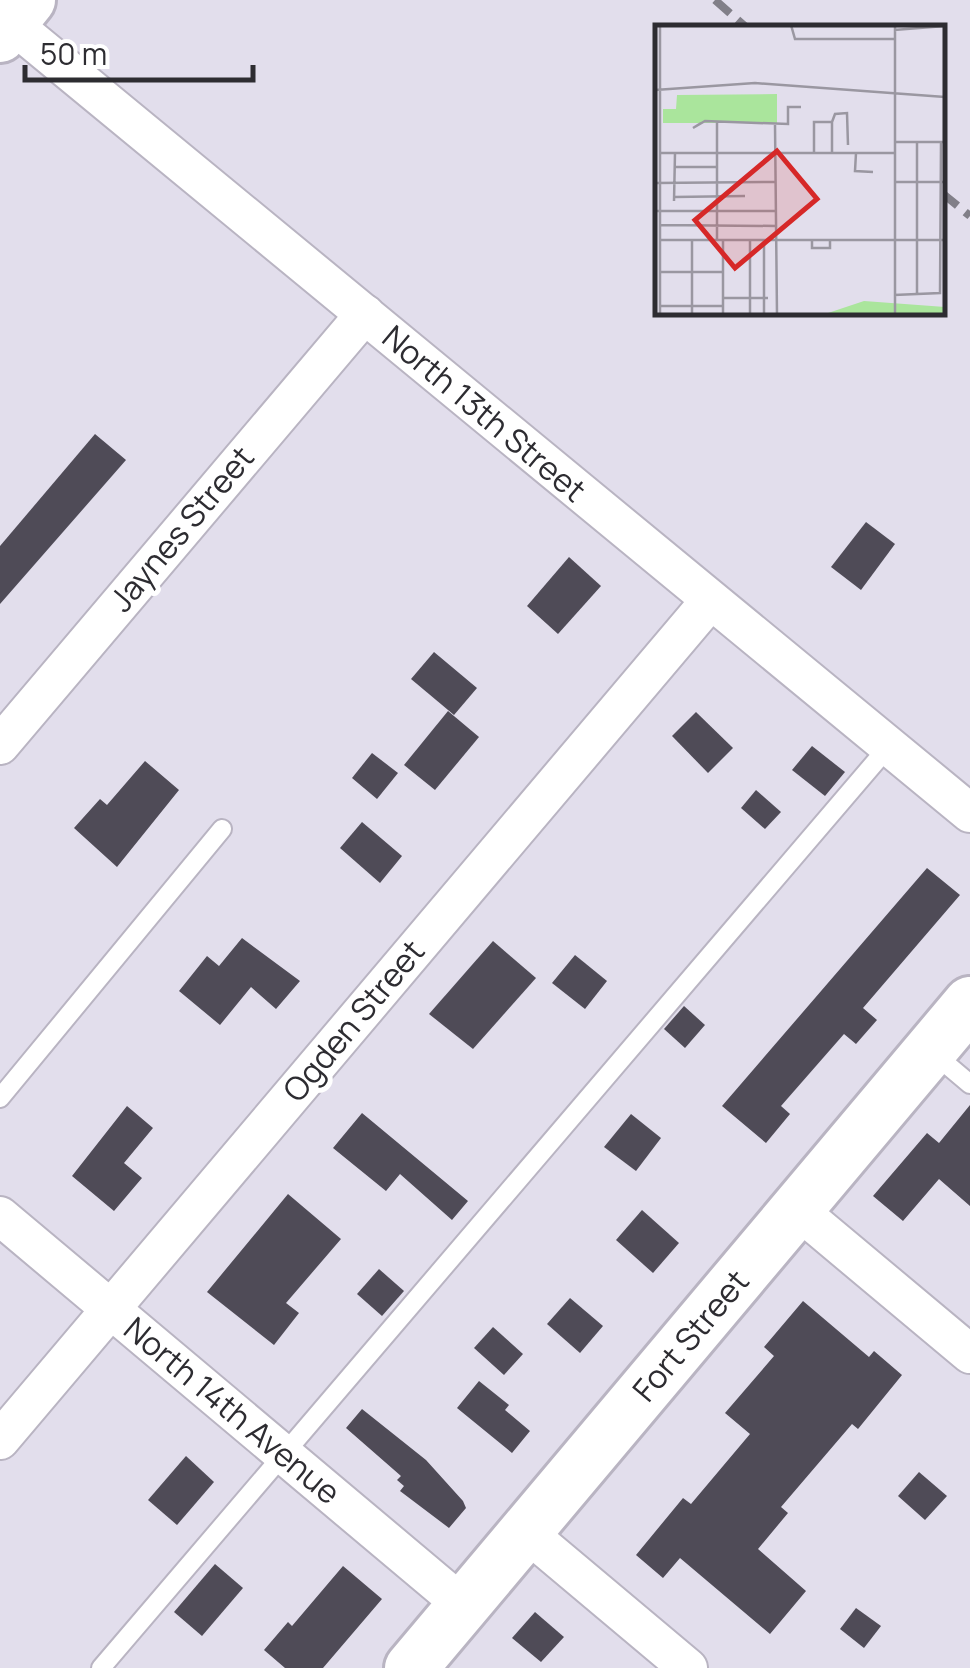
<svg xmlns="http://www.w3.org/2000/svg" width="970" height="1668" font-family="Manrope,sans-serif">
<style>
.building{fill:#4f4b57}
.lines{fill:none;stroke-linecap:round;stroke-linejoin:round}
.lane-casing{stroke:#b9b4c2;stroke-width:22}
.street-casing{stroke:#b9b4c2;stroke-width:42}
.secondary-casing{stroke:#b9b4c2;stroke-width:58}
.lane{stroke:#fff;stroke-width:18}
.street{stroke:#fff;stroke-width:38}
.secondary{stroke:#fff;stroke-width:52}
.rail{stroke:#817f88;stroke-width:8;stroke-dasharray:20 10;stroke-linecap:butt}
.labels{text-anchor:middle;stroke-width:10;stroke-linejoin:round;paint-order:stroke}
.street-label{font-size:32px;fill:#2d2c31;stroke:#fff}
.inset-road{fill:none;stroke:#9a97a1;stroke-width:2.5}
.view{fill:#d62828;fill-opacity:0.15;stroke:#d62828;stroke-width:5}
.inset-edge{fill:none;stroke:#2d2c31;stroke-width:5}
</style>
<rect width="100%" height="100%" fill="#e2deec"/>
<g class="building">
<path d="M95,434L126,460L0,604V546Z"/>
<path d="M866,522L895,544L861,590L831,567Z"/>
<path d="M569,557L601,586L558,634L527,606Z"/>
<path d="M434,652L477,688L454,715L411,679Z"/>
<path d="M448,711L479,737L435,790L404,765Z"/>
<path d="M696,712L733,748L708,773L672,736Z"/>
<path d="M812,746L845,772L825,796L792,770Z"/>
<path d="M372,753L398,773L377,799L352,778Z"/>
<path d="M145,761L179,790L117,867L74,828L100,799L107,805Z"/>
<path d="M756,790L781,812L765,829L741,808Z"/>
<path d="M362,822L402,856L380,883L340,848Z"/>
<path d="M927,868L960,895L863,1008L877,1020L856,1044L844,1034L781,1106L790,1114L766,1143L722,1106Z"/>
<path d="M242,938L300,981L276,1009L251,987L220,1025L179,991L207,956L219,966Z"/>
<path d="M493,941L536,978L473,1049L429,1014Z"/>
<path d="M575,955L607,981L585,1009L552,983Z"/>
<path d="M684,1006L705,1025L685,1048L664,1029Z"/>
<path d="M970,1105V1206L939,1179L903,1221L873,1196L927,1133L939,1143Z"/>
<path d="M127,1106L153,1128L124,1163L142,1178L114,1211L72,1176Z"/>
<path d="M362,1113L468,1201L452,1220L400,1174L386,1191L333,1148Z"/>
<path d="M631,1114L661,1138L636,1171L604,1147Z"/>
<path d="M288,1194L341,1239L286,1303L299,1313L274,1345L207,1292Z"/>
<path d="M642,1210L679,1243L653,1273L616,1240Z"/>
<path d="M379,1269L404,1291L382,1316L357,1294Z"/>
<path d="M570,1298L603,1326L580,1353L547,1324Z"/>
<path d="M803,1301L869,1357L874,1351L902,1375L858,1429L852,1424L781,1507L788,1513L758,1549L806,1591L770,1634L680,1558L663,1578L636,1555L683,1498L691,1504L750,1434L725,1413L774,1356L764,1347Z"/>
<path d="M493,1327L523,1354L504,1375L474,1348Z"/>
<path d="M479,1381L509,1405L505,1410L530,1431L512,1453L457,1408Z"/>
<path d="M362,1409L426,1460L463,1501L466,1508L449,1528L400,1491L404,1486L397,1480L401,1476L346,1428Z"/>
<path d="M186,1456L214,1482L177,1525L148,1500Z"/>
<path d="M919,1472L947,1496L925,1520L898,1496Z"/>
<path d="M215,1564L243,1588L202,1636L174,1612Z"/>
<path d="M343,1566L382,1599L323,1668H285L264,1650L288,1622L292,1626Z"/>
<path d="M856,1608L881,1626L864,1648L840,1629Z"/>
<path d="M535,1612L564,1637L541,1662L512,1638Z"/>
</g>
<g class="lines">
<defs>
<g id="lane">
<path d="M932,1052L970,1084"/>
<path d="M0,1098L222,829"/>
<path d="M101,1668L889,746"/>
</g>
<g id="street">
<path d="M0,14L970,813"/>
<path d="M0,745L365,314"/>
<path d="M798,1210L970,1354"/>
<path d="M0,1216L464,1606"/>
<path d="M0,1440L709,602"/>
<path d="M526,1532L688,1668"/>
</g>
<g id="secondary">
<path d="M0,36L29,0"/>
<path d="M411,1668L970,1003"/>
</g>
</defs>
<use href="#lane" class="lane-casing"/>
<use href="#street" class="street-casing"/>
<use href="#secondary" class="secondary-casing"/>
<use href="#lane" class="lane"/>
<use href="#street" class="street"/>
<use href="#secondary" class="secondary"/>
<g class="rail">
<path d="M715,0L747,28"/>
<path d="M942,193L970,216"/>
</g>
</g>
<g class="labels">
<g class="street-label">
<text transform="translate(484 414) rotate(40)" y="11">North 13th Street</text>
<text transform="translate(182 529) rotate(-50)" y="11">Jaynes Street</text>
<text transform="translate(354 1021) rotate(-50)" y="11">Ogden Street</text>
<text transform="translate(691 1336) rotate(-50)" y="11">Fort Street</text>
<text transform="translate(232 1411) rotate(40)" y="11">North 14th Avenue</text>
</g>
</g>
<g transform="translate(655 25)">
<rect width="290" height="290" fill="#e2deec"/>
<path d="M122,69V98H8V84H21L22,70ZM209,276L290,282V290H167Z" fill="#aae59c"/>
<path class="inset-road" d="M136,0L140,14H239M240,0V290M239,5L290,1M0,65L100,58L290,72M177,97L180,89L192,88L193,120M46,98L38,103L50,96L133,99V82H146M120,100L122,290M239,117H290M262,118V271M159,127V97H177V127M5,128H239M201,128L200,146L218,147M19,142H62M240,157H290M1,158L121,157M19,172L90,171M19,176L20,128M1,186H122M5,200L122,201M5,215H290M37,215V290M62,215V97M95,215V290M157,215V223H175V215M5,247H68M239,270L285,268L286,117M68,273H113M5,281H68M5,290V0M68,290V215M109,290V215"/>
<path class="view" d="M122,126L162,174L80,243L40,195Z"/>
<rect width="290" height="290" class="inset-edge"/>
</g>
<path d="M25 65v15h228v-15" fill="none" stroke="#2d2c31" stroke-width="5"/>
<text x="40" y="65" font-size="30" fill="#2d2c31" stroke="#ffffff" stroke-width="8" paint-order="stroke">50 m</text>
</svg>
